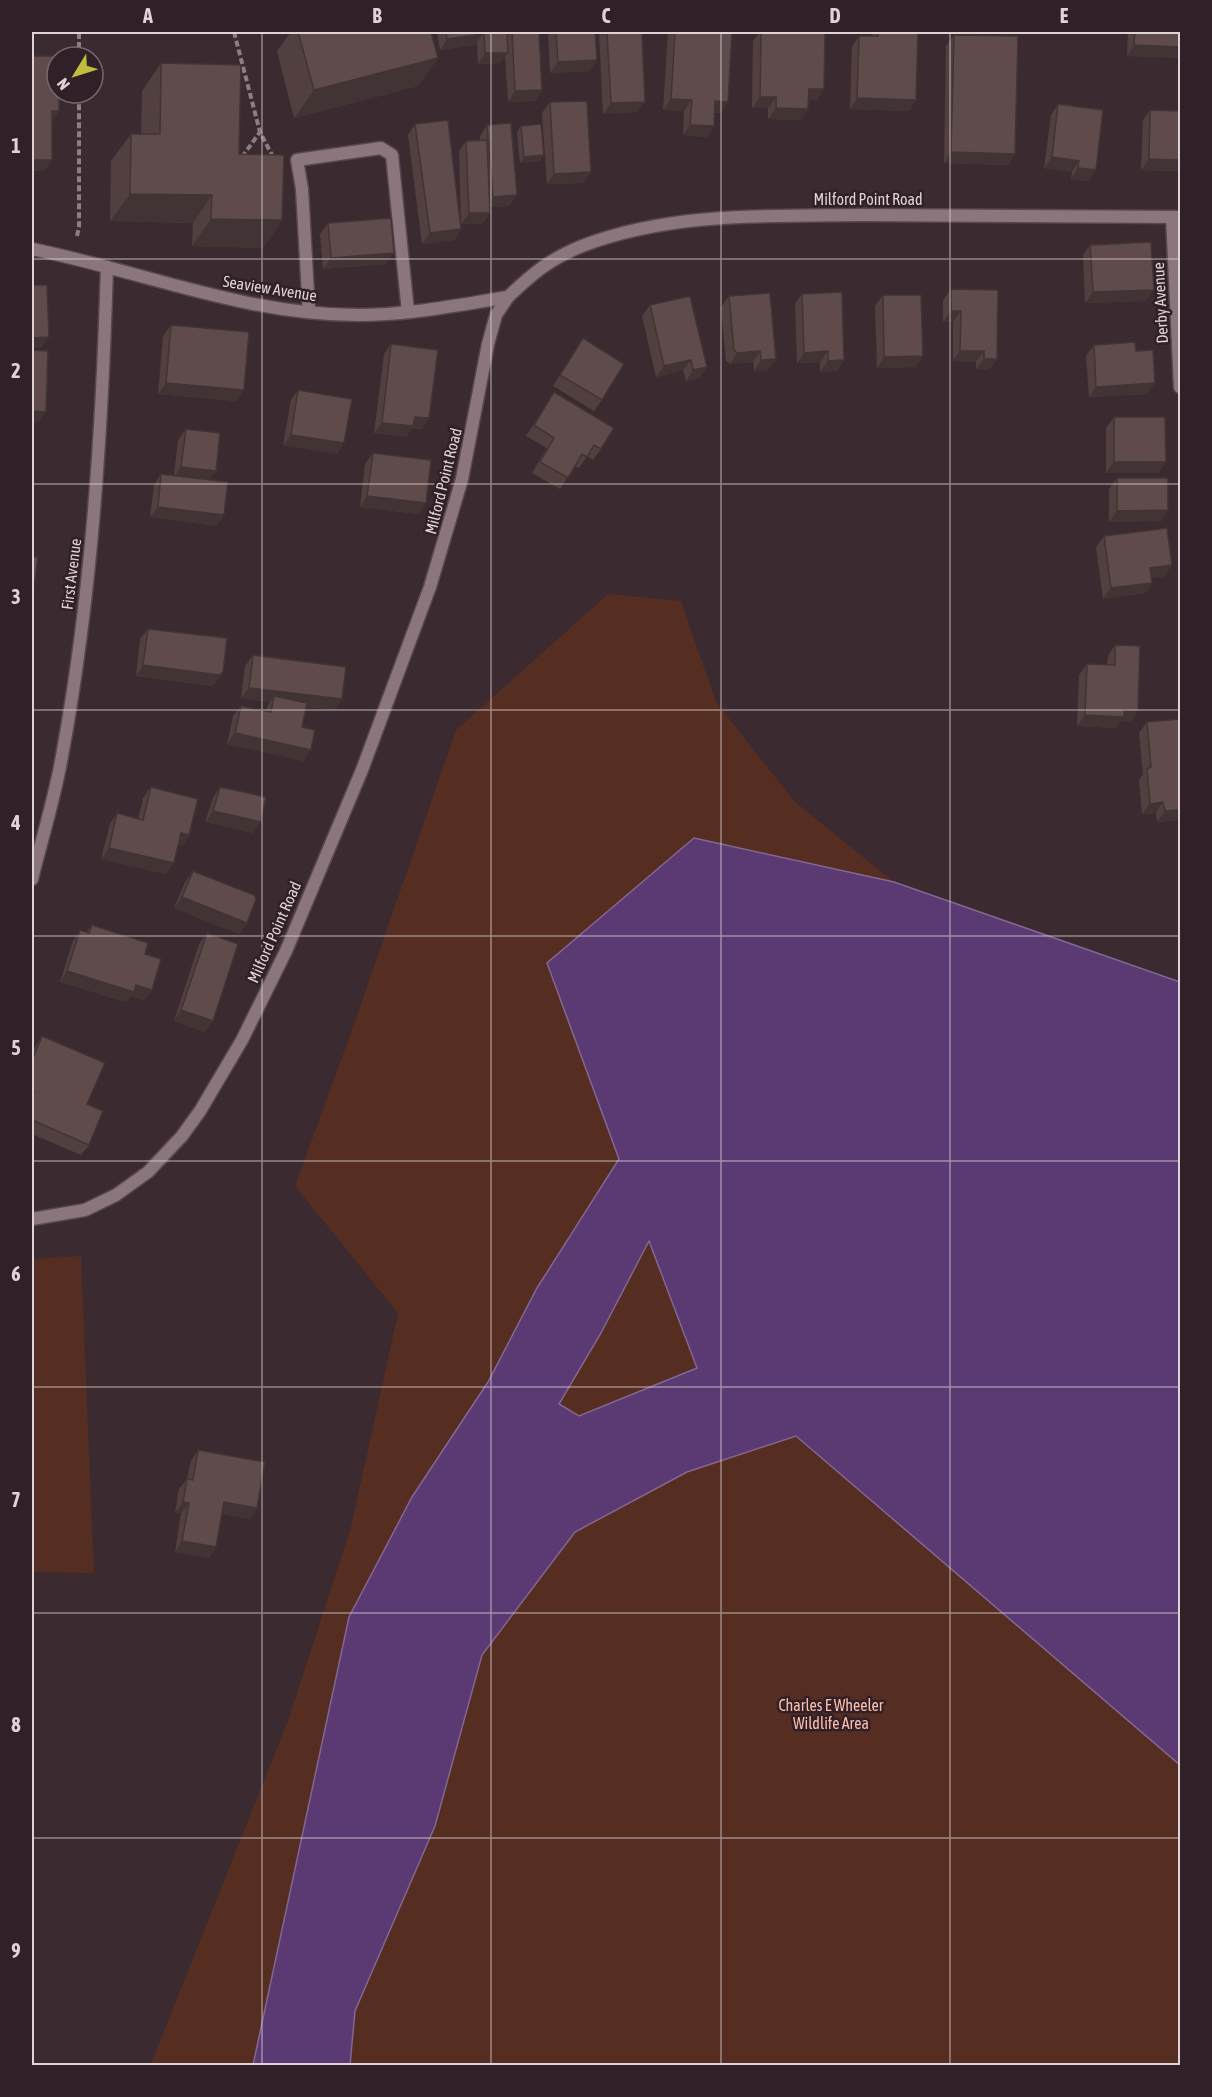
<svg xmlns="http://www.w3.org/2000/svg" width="1212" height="2097" font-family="'Asap Condensed',sans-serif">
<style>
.green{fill:#552e21}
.water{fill:#5b3973;stroke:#836791;stroke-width:1.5;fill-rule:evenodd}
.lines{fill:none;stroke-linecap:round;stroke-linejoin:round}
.service-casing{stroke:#57484d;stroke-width:15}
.minor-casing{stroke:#57484d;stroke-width:15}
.tertiary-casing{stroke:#57484d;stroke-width:15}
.path{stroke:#8c7e83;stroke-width:4;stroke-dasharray:6 3;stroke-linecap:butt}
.service{stroke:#8b767d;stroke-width:12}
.minor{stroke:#8b767d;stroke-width:12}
.tertiary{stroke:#8b767d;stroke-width:12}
.wall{fill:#524040}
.shaded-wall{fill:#423434}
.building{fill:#5f4b4b;stroke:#423434;stroke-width:1.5}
.grid{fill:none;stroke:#dfd3d7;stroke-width:1.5;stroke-opacity:0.55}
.labels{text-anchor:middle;stroke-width:5;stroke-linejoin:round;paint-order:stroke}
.street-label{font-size:16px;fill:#dfd3d7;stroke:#312027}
.park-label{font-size:16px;fill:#fdbea9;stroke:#312027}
.neatline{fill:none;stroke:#dfd3d7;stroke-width:2}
.grid-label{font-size:20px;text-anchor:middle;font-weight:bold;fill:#dfd3d7}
</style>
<rect width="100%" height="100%" fill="#3b2a30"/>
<g class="green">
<path d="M608,594L681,601L716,702L794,801L894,882L1180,982V2065L150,2066L289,1718L351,1527L398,1313L295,1186L352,1030L456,730Z"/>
<path d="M81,1256L94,1573L32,1572V1259Z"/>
</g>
<path class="water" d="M694,838L894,882L1180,982V1765L796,1436L687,1472L575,1532L482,1655L435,1826L355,2011L350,2065H253L349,1617L412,1497L488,1382L537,1288L619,1159L547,963ZM649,1241L697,1368L579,1416L559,1404L601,1333Z"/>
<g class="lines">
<defs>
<path id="service" d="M309,312L302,189L297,160L381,148L392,155L408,312"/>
<g id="minor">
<path d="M1172,217L1180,387"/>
<path d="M508,297C533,273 550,259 582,246C670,212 769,216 862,215C968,215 1074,216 1180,217"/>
<path d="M32,879C42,838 55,797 62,756C92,594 102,431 107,267"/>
</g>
<g id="tertiary">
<path d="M32,249C141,271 245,315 358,315C409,315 458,305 508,297"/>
<path d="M32,1219L85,1210L116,1195L148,1172L182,1136L200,1111L242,1040L286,951L362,770L430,587L462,479L488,344L496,315L508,297"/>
</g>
</defs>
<use href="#service" class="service-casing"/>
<use href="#minor" class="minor-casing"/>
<use href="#tertiary" class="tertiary-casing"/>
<g class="path">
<path d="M234,32L260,132L273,157"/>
<path d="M79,57V32"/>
<path d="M242,157L260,132"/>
<path d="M77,236L79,227V93"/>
</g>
<use href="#service" class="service"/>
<use href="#minor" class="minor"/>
<use href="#tertiary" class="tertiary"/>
</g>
<g class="wall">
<path d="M291,32H431L438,58L418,86L294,118L277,51Z"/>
<path d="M437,32H539L542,90L535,101L508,102L505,56L500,63L478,64L477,43L475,45L440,50Z"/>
<path d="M548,32H595L597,60L589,71L550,73Z"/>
<path d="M599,32H642L637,112L603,114Z"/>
<path d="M668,32H732L721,113H715L714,126L707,137L683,135L684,111L663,110Z"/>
<path d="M760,32H825L817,100H808L801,120L768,119V108H752L753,41Z"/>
<path d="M874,32H918L909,111L850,109L852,47L859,36H871Z"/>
<path d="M1128,32H1180V58L1127,56Z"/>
<path d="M954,35L1015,154L1008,165L944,163L946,46Z"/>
<path d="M161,63L239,154L282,220L263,248L192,246L193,223L110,221L111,161L131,134H141L142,91Z"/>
<path d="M550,102L591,172L583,183L547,184L542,113Z"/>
<path d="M1058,104L1089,181L1071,179L1072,172L1044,168L1051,115Z"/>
<path d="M1150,110L1180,171L1141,170L1143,120Z"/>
<path d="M415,124L461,229L454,240L422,244L408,135Z"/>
<path d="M487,125L509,206L489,207L490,213L482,224H461L459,151L466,141L480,140V136Z"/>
<path d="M521,126L540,161L520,163L517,132Z"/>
<path d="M328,223L386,264L323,269L320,234Z"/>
<path d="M1090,245L1146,301L1085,303L1083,255Z"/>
<path d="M951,289L997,359L989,370L976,369V362L953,361V322H943V300Z"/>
<path d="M802,294L844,360L837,371L820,372V362L797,363L795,304Z"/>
<path d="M883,295L923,356L915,367L877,368L875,306Z"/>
<path d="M690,296L700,378L686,381L683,370L656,377L642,316L650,305Z"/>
<path d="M729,296L776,359L768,370L754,371L753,362L730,364L726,361L721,307Z"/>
<path d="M171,325L237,401L158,394L163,336Z"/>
<path d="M583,338L602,400L594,411L553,386Z"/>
<path d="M391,344L422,429L412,428L406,437L374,433L384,354Z"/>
<path d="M1094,345L1136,351L1147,394L1089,397L1086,356Z"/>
<path d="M298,390L344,443L337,454L283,445L291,400Z"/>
<path d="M554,392L601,449L593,460L587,456L579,468L575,466L560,489L532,473L547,448L526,436Z"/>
<path d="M1114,417L1166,462L1158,473H1106V428Z"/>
<path d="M186,429L210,480L224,515L216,526L150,517L154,485L161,474L174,475L178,440Z"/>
<path d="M373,453L426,503L418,514L360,507L365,464Z"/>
<path d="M1117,478L1168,510L1161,521L1109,522V489Z"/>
<path d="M1104,536L1165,576L1152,578V583L1145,593L1103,599L1096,547Z"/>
<path d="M148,629L223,672L215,683L212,686L136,676L140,639Z"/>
<path d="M1115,645L1138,711L1131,722L1120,721L1116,728L1077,726L1079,675L1087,664L1107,665L1108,656Z"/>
<path d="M253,655L335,710L307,707L302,727L304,761L227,744L233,716L241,706L266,711L267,707L270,702L241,698L245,666Z"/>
<path d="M1147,722L1180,820L1157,822L1156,813L1142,814L1139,780L1143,775L1139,733Z"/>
<path d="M151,787L189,835L182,846L178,845L166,874L101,859L110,824L117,813L138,819L143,798Z"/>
<path d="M220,787L253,833L205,822L213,798Z"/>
<path d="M193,871L247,923L239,934L174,908L185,882Z"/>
<path d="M92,925L145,954L152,990L144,1000L131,996L126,1002L60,982L73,941L80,930L87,932Z"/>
<path d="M207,933L205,1032L174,1021L199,944Z"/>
<path d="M42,1036L87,1104L89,1145L81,1155L32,1134V1055L35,1047Z"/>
<path d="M198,1450L257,1508L250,1519L222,1514L216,1547L209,1558L175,1552L181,1513H175L179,1489L187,1479L191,1461Z"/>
</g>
<g class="shaded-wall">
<path d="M483,34L475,45L440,50L447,39Z"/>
<path d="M1134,45L1180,47V58L1127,56Z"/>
<path d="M485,53H508L500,63L478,64Z"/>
<path d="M438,58L418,86L294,118L314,90Z"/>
<path d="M597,60L589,71L550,73L558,62Z"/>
<path d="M809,89H824L817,100H801Z"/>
<path d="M542,90L535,101L508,102L515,91Z"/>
<path d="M760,97H776L768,108H752Z"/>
<path d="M857,98L916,100L909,111L850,109Z"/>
<path d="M671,99L692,100L684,111L663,110Z"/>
<path d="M715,101L728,102L721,113L708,112Z"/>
<path d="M645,102L637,112L603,114L611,103Z"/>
<path d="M776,108L808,109L801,120L768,119Z"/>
<path d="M52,111H59L52,122Z"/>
<path d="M690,125L714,126L707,137L683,135Z"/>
<path d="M951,152L1015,154L1008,165L944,163Z"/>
<path d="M544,155L540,161L520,163L524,157Z"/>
<path d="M1052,157L1079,161L1072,172L1044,168Z"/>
<path d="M1149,159L1180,160V171L1141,170Z"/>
<path d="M32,160H52L45,171H32Z"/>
<path d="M1078,168L1096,170L1089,181L1071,179Z"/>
<path d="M591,172L583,183L547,184L554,174Z"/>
<path d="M130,194L212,195L193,223L110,221Z"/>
<path d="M517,195L509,206L485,208L493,197Z"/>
<path d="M469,213H490L482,224H461Z"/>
<path d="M211,219L282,220L263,248L192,246Z"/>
<path d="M461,229L454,240L422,244L430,233Z"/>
<path d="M394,253L386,264L323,269L331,258Z"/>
<path d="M1154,290L1146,301L1085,303L1093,292Z"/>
<path d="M951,311H961L953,322H943Z"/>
<path d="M49,337L41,348H32V338Z"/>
<path d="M760,351L753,362L730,364L737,353Z"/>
<path d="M828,351L820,362L797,363L804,353Z"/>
<path d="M960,351H984L976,362L953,361Z"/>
<path d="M923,356L915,367L877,368L884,357Z"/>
<path d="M776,359L768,370L754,371L761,360Z"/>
<path d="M984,359H997L989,370L976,369Z"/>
<path d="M691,360L683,370L656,377L664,366Z"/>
<path d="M844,360L837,371L820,372L828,361Z"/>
<path d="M707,367L700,378L686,381L693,370Z"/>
<path d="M166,383L244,390L237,401L158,394Z"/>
<path d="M1155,383L1147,394L1089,397L1096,387Z"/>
<path d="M32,411L46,412L38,423L32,422Z"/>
<path d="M415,417L429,418L422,429L412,428L406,437L374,433L382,423Z"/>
<path d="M291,435L344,443L337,454L283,445Z"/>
<path d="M1114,462H1166L1158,473H1106Z"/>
<path d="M181,467L216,471L208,482L174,477Z"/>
<path d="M367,496L426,503L418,514L360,507Z"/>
<path d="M158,507L224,515L216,526L150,517Z"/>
<path d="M1168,510L1161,521L1109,522L1117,511Z"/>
<path d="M1172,565L1165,576L1143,579L1150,568Z"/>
<path d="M1152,583L1145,593L1103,599L1111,588Z"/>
<path d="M143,665L223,672L215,683L212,686L136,676Z"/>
<path d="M249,688L342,699L335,710L273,702L274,696L270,702L241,698Z"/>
<path d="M1124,710L1138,711L1131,722L1120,721L1116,728L1077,726L1085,715Z"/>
<path d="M235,733L311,750L304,761L227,744Z"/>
<path d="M1163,802L1156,813L1142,814L1150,804Z"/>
<path d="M1180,810V820L1157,822L1165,811Z"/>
<path d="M213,811L261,822L253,833L205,822Z"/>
<path d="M181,833L189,835L182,846L173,844Z"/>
<path d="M109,848L174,863L166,874L101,859Z"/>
<path d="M182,897L247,923L239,934L174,908Z"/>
<path d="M67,971L136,985L152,990L144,1000L131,996L126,1002L60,982Z"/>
<path d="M181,1010L213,1021L205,1032L174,1021Z"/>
<path d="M183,1502L189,1503L181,1513H175Z"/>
<path d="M224,1502L257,1508L250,1519L217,1513Z"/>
<path d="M182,1541L216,1547L209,1558L175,1552Z"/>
</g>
<g class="building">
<path d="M298,32H431L438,58L314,90Z"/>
<path d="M446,32H482L483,34L447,39Z"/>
<path d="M484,32H507L508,53H485Z"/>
<path d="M512,32H539L542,90L515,91Z"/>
<path d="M556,32H595L597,60L558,62Z"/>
<path d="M607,32H642L645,102L611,103Z"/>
<path d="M675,32H732L728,102L715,101L714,126L690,125L692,100L671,99Z"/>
<path d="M761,32H825L824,89H809L808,109L776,108V97H760Z"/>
<path d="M878,32H918L916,100L857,98L859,36H878Z"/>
<path d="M1135,32H1180V47L1134,45Z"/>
<path d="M954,35L1018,36L1015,154L951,152Z"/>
<path d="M32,56H58V57H57V93H59V111H52V160H32Z"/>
<path d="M161,63L241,65L239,154L284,155L282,220L211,219L212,195L130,194L131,134H160Z"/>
<path d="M587,101L591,172L554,174L550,102Z"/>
<path d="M1058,104L1103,110L1096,170L1078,168L1079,161L1052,157Z"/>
<path d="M1150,110L1180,111V160L1149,159Z"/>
<path d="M448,120L461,229L430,233L415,124Z"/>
<path d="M511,123L517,195L493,197L487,125Z"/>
<path d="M541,124L544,155L524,157L521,126Z"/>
<path d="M487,140L490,213H469L466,141Z"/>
<path d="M391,218L394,253L331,258L328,223Z"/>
<path d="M1151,242L1154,290L1093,292L1090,245Z"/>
<path d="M32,285H47L49,337L32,338Z"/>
<path d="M951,289L998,290L997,359H984V351H960L961,311H951Z"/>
<path d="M842,292L844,360L828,361V351L804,353L802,294Z"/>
<path d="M770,293L776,359L761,360L760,351L737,353L734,350L729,296Z"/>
<path d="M883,295H921L923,356L884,357Z"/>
<path d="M690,296L707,367L693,370L691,360L664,366L650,305Z"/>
<path d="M171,325L249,332L244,390L166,383Z"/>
<path d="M583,338L624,364L602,400L560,375Z"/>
<path d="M1135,342L1136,351L1153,350L1155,383L1096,387L1094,345Z"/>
<path d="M391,344L438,350L429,418L415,417L413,426L382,423Z"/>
<path d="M32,350L48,351L46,412L32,411Z"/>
<path d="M298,390L352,399L344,443L291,435Z"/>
<path d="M554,392L614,428L601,449L594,445L587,457L582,454L568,478L540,462L554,438L534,425Z"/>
<path d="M1114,417H1165L1166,462H1114Z"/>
<path d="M186,429L220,433L216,471L181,467Z"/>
<path d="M373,453L431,460L426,503L367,496Z"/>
<path d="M161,474L228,482L224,515L158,507Z"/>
<path d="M1117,478H1168V510L1117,511Z"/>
<path d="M1167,528L1172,565L1150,568L1152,583L1111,588L1104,536Z"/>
<path d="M32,557H38L32,601Z"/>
<path d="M148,629L227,638L223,672L219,675L143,665Z"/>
<path d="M1115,645L1140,646L1138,711L1124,710V717L1085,715L1087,664L1115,665Z"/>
<path d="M253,655L346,667L342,699L249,688Z"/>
<path d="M274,696L307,703L302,727L315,730L311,750L235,733L241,706L271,712Z"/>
<path d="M1180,719V810L1165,811L1163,802L1150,804L1147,769L1151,767L1147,722Z"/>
<path d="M151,787L198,799L189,835L181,833L174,863L109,848L117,813L143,820Z"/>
<path d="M220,787L266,797L261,822L213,811Z"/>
<path d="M193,871L254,895L256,899L247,923L182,897Z"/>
<path d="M92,925L148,943L145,954L161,959L152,990L136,985L134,992L67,971L80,930L89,933Z"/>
<path d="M207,933L238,944L213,1021L181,1010Z"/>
<path d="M42,1036L105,1063L87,1104L103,1111L89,1145L32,1120V1097L34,1091L32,1090V1061Z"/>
<path d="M198,1450L265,1462L257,1508L224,1502L216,1547L182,1541L189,1503L183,1502L187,1479L193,1480Z"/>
</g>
<path class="grid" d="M262,32V2066M491,32V2066M721,32V2066M950,32V2066M32,259H1180M32,484H1180M32,710H1180M32,936H1180M32,1161H1180M32,1387H1180M32,1613H1180M32,1838H1180"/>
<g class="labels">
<g class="street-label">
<text x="868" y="205">Milford Point Road</text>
<text transform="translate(270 288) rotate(9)" y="6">Seaview Avenue</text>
<text transform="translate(1160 303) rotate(-93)" y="6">Derby Avenue</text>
<text transform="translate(443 481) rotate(-76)" y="6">Milford Point Road</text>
<text transform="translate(71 574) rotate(-83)" y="6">First Avenue</text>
<text transform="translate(274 932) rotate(-66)" y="6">Milford Point Road</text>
</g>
<g class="park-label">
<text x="831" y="1711">Charles E Wheeler<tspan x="831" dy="18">Wildlife Area</tspan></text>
</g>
</g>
<rect width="1212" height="2097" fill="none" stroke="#312027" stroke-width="66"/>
<g transform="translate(75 75) rotate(232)"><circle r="28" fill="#312027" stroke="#77686d" stroke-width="1.5"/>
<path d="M0-4.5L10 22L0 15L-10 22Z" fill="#c3bd3e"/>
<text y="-9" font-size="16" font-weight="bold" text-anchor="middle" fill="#dfd3d7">N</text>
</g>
<rect x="33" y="33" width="1146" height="2031" class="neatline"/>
<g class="grid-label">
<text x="148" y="23">A</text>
<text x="377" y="23">B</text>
<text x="606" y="23">C</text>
<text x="835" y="23">D</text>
<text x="1064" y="23">E</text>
<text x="16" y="153">1</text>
<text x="16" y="378">2</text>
<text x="16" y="604">3</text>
<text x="16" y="830">4</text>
<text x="16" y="1055">5</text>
<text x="16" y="1281">6</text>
<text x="16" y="1507">7</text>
<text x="16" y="1732">8</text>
<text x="16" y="1958">9</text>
</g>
</svg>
